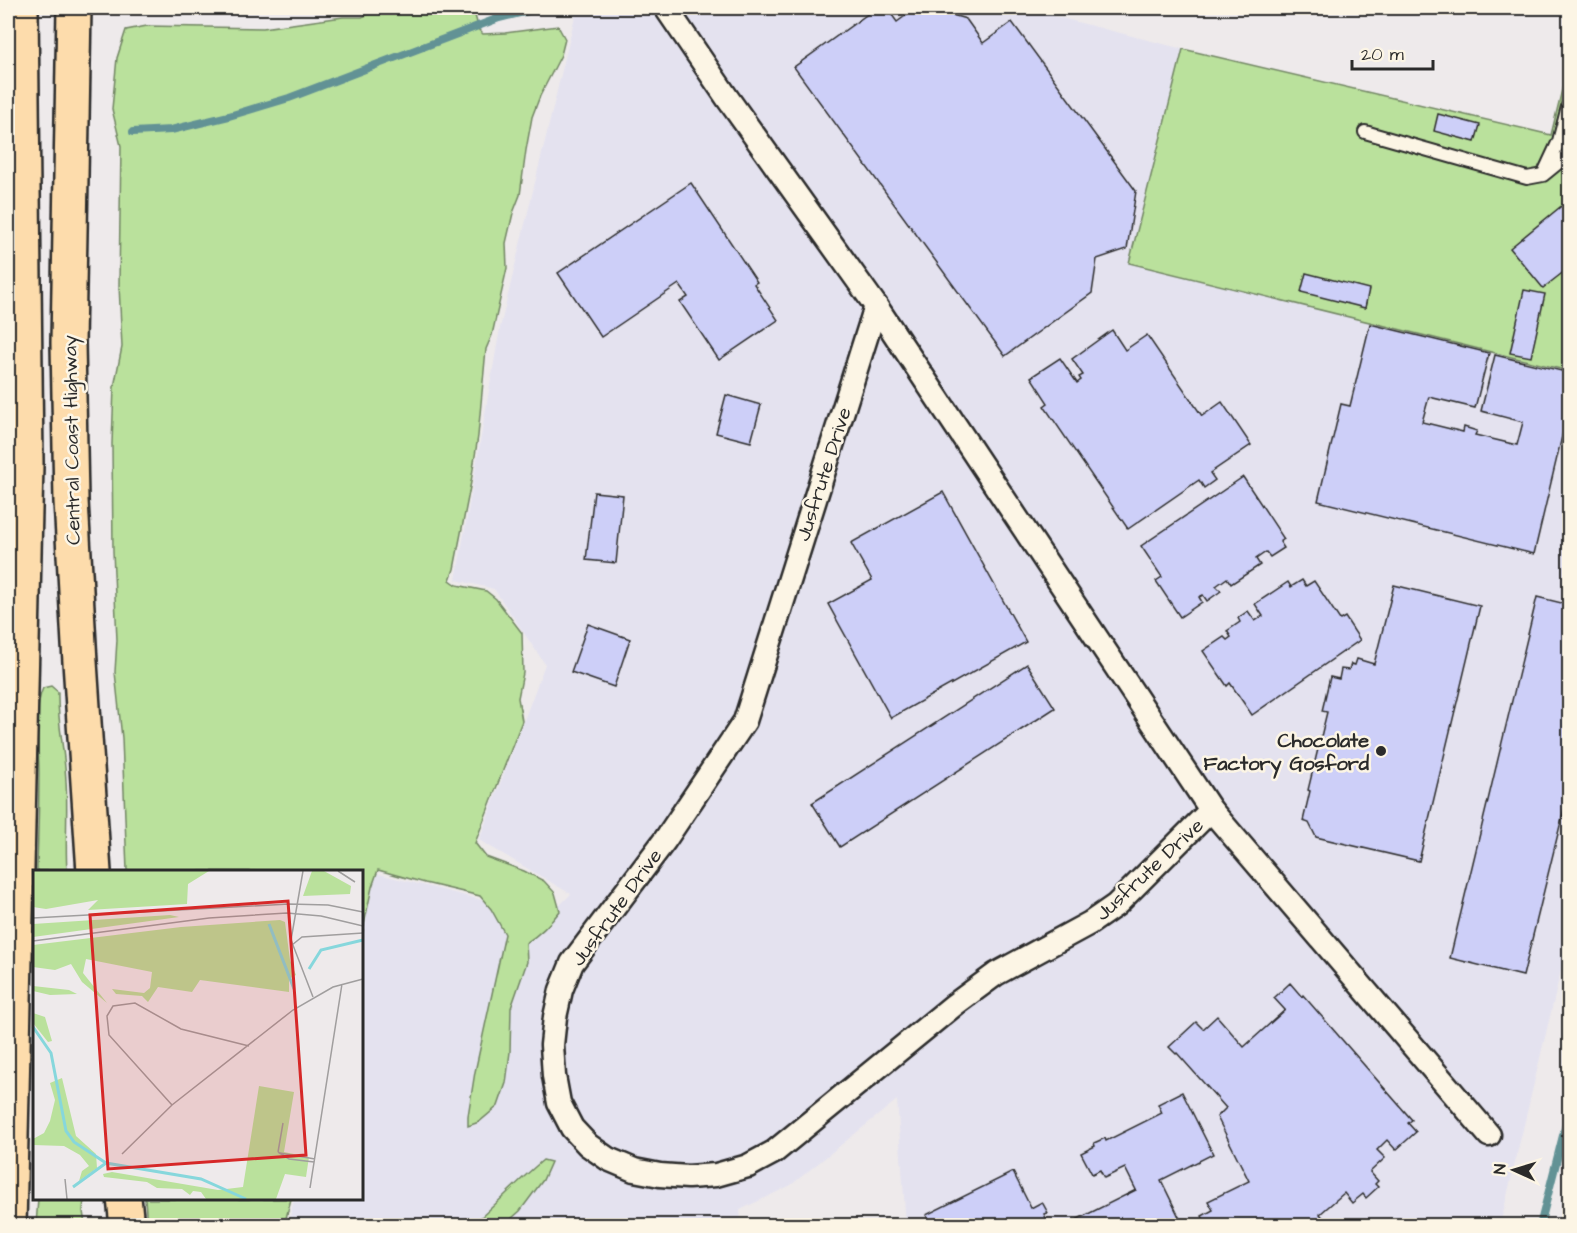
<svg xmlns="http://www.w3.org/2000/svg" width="1577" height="1233" font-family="'Architects Daughter',sans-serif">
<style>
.built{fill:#e4e2ef}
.green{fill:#bae19c;stroke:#728664;stroke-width:1.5}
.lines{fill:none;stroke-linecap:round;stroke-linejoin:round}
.stream{stroke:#629295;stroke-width:8}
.building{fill:#cdcff8;stroke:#2b2b2b;stroke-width:1.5}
.service-casing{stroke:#2b2b2b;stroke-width:16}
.minor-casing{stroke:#2b2b2b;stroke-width:27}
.trunk-casing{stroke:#2b2b2b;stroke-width:38}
.service{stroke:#fcf5e5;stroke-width:12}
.minor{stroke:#fcf5e5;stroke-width:22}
.trunk{stroke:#fddcac;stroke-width:33}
.poi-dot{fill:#2b2b2b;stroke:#fcf5e5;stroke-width:2}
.labels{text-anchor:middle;stroke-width:5;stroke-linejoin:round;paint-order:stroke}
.street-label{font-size:20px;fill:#2b2b2b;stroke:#fcf5e5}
.poi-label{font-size:20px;font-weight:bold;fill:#2b2b2b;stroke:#fcf5e5;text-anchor:end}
.inset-river{fill:none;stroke:#86d7dc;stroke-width:3}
.inset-road{fill:none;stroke:#a09e9e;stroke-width:1.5}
.view{fill:#d62828;fill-opacity:0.15;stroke:#d62828;stroke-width:3}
.inset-edge{fill:none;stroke:#2b2b2b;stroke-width:3}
</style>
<rect width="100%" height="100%" fill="#eeeaeb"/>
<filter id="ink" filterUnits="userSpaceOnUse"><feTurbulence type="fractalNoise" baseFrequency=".0167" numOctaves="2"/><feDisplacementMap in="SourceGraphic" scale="12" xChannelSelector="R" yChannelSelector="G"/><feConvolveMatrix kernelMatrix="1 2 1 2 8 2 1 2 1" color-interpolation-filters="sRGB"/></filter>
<g filter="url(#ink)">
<path class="built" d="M577,8H1022L1183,49L1129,263L1569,371V937L1500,1225H906L897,1100L791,1185L740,1210L741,1225L288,1226L294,1199L362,1198V913L371,872L548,917L571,894L479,840L545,664L494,589L456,580L500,328Z"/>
<g class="green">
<path d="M383,8H473L479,30L483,34L505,33L558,26L565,39L561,55L540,96L532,117L526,150L520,195L513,213L506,243L507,268L492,335L486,349L478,436L471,482L454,569L450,580L457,585L486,591L496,599L522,633L523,673L518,698L522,721L475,843L486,857L524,871L544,881L555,893L560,911C550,924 540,934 526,943L527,962L511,1008L510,1052L506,1083L498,1106L479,1122L468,1126V1116L475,1072L505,934L491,909L480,896L425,883L378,870L372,887L362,934V872L127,871L122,738L115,672L117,640L113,551L112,444L114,387L122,347L119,285L121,146L112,109L117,58L126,30L147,26L263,28L343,17H362Z"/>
<path d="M1183,49L1551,135L1569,61V371L1129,263Z"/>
<path d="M51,686L58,692C57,722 65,752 66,782C68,812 65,842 67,871H37V866C38,835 39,803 39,772C39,747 33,710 43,688Z"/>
<path d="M543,1160L551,1162L543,1180L520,1211L504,1225H472C496,1205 518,1181 543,1160Z"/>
<path d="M38,1199H84L83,1211L85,1225H36Z"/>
<path d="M145,1199H291L284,1226L147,1225Z"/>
</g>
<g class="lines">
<g class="stream">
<path d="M133,132L171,130L229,116L289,98L499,18L540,8"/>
<path d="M1540,1226L1570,1108"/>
</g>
</g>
<g class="building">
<path d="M876,8H887L897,22L916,8H928L966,19L983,43L1012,22L1136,191L1127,249L1097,259L1092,293L1005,356L794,67Z"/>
<path d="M1438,114L1480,125L1475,142L1434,131Z"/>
<path d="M691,183L757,282L754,284L778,320L719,360L680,302L688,297L679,284L601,337L558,273Z"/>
<path d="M1570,199V267L1543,288L1510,248Z"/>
<path d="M1306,273L1369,289L1365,308L1301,292Z"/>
<path d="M1524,290L1545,294L1531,357L1510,353Z"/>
<path d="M1370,324L1489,353L1475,408L1429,397L1422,422L1463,432L1464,427L1477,431L1475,435L1517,445L1523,422L1481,411L1495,355L1570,373V433L1563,432L1534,554L1318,501L1341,404L1350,406Z"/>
<path d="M1112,330L1125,350L1147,335L1202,416L1222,402L1251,445L1210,473L1215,480L1204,488L1199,480L1128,529L1044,406L1048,403L1031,377L1060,358L1077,383L1081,380L1079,377L1083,375L1072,359Z"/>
<path d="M726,395L761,405L751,442L716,433Z"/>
<path d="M1243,477L1284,539L1280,542L1284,548L1270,557L1266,552L1256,559L1260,565L1231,584L1227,578L1216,586L1221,591L1207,601L1203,595L1199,597L1202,602L1180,617L1156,581L1162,577L1141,546Z"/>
<path d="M594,492L623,495L616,563L586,560Z"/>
<path d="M943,492L1026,642L891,718L828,604L872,580L851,543Z"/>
<path d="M1302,580L1306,586L1314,581L1340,620L1345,617L1360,640L1252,715L1230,683L1227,686L1203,651L1224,637L1227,640L1231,637L1227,631L1240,622L1238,618L1248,611L1255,621L1263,616L1255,604L1288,582L1291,587Z"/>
<path d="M1394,585L1480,606L1419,861L1316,837L1309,823L1303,821L1310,791L1308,790L1327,712L1322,711L1330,677L1339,679L1341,669L1349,670L1351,664L1355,665L1357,659L1374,664Z"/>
<path d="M1537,597L1570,605V785L1523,976L1450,958Z"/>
<path d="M588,624L630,639L614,687L571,672Z"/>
<path d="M1027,664L1055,708L840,847L812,803Z"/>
<path d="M1290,983L1302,997L1303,995L1412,1120L1408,1123L1416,1132L1396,1150L1387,1140L1377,1150L1385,1158L1370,1172L1378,1181L1375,1184L1378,1187L1366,1198L1363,1194L1352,1203L1344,1193L1320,1214L1326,1221L1325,1222L1326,1226H1207L1202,1216L1213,1210L1208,1201L1249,1181L1217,1117L1226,1108L1177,1053L1176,1054L1169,1047L1196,1022L1203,1029L1217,1016L1244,1047L1285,1010L1274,998Z"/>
<path d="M1182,1092L1213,1154L1161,1180L1183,1225L1064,1226L1136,1190L1125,1168L1104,1178L1100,1170L1092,1174L1081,1153L1095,1146L1094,1143L1105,1138L1106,1141L1162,1113L1158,1104Z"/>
<path d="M1013,1172L1031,1208L1042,1202L1048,1213L1044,1214L1050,1226H932L926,1215Z"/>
</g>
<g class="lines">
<defs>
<g id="service">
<path d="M1365,132L1527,178L1543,175L1570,153"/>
<path d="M1545,171L1559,141L1570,99"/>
</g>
<g id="minor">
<path d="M666,8L728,99L876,306L1211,810L1489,1135"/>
<path d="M876,306L745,721L665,840L572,963L561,990L555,1017L552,1045L554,1076L559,1103L572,1128L588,1145L608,1159L634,1170L660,1175L688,1177L716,1175L748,1166L774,1152L954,1005L996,974L1090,923L1116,905L1211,810"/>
</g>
<g id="trunk">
<path d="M74,8L68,343L71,501L80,662L94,872"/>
<path d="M124,1198L127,1226"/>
<path d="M9,1226L26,464L21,8"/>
</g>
</defs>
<use href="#service" class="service-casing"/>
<use href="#minor" class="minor-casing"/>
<use href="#trunk" class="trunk-casing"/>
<use href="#service" class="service"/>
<use href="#minor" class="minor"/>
<use href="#trunk" class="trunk"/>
</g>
</g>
<circle class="poi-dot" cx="1381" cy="751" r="6"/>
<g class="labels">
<g class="street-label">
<text transform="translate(71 440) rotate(-91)" y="7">Central Coast Highway</text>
<text transform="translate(823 474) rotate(-72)" y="7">Jusfrute Drive</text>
<text transform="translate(1149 869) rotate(-43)" y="7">Jusfrute Drive</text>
<text transform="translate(616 907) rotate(-54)" y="7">Jusfrute Drive</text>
</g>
<g class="poi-label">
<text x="1369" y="747">Chocolate<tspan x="1369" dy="23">Factory Gosford</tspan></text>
</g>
</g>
<g transform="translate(33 870)">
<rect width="330" height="330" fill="#eeeaeb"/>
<path d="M0,1H176L155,14L154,34L55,40L65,30L13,39L0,37ZM279,1H291L318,16L317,24L270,26ZM137,45L146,47L0,67V54ZM247,50L252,52L257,90L263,105L256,109V122L167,110L159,122L125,117L115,132L109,126L83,124L79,119L111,123L117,118L119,102L53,89L50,103L74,133L49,112L38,94L22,100L0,97V75L148,57ZM0,116L36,120L44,124L17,125L0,121ZM0,143L12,147L19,171L15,172L0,153ZM29,208L43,266L63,284L64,298L46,311L49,301L56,296L47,285L31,276L0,275V269L11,263L17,251L22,230L17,213ZM226,216L261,222L251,282L276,287L273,307L252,304L243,329H173L168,322L160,321L157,325L149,319L124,318L114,312L71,307L70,304L79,302L185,320L210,317Z" fill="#bae19c"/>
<path class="inset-river" d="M236,54L261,119M276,99L288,80L330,70M0,157L18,183L33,261L41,272L73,293L168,309L213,329M40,317L73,293"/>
<path class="inset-road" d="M270,1L258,70L280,127M305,1L322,12M0,48L256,34L295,35L330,42M0,71L176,48L254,43L288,46L330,56M259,75L269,67L330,63M139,235L76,165L74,146L80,136L102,133L148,159L216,176M245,282L256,289L281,292M245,282L250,253M247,283L282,289M89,284L139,235L260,140L300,117L330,109M32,309L34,329M277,318L309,114"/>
<path class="view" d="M255,31L273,285L75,299L57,45Z"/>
<rect width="330" height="330" class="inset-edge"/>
</g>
<rect width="1577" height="1233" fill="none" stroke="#fcf5e5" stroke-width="30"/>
<rect x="15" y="15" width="1547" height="1203" fill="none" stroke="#2b2b2b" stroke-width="2" filter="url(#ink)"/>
<g transform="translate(1514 1170) rotate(274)" stroke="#fcf5e5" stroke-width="4.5" paint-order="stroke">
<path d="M0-4.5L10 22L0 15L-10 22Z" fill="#2b2b2b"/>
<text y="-9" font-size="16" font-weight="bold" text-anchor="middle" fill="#2b2b2b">N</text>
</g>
<path d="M1352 60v9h81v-9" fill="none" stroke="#2b2b2b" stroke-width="3"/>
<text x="1361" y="60" font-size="18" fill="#2b2b2b" stroke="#fcf5e5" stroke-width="4.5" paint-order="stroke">20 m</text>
</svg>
